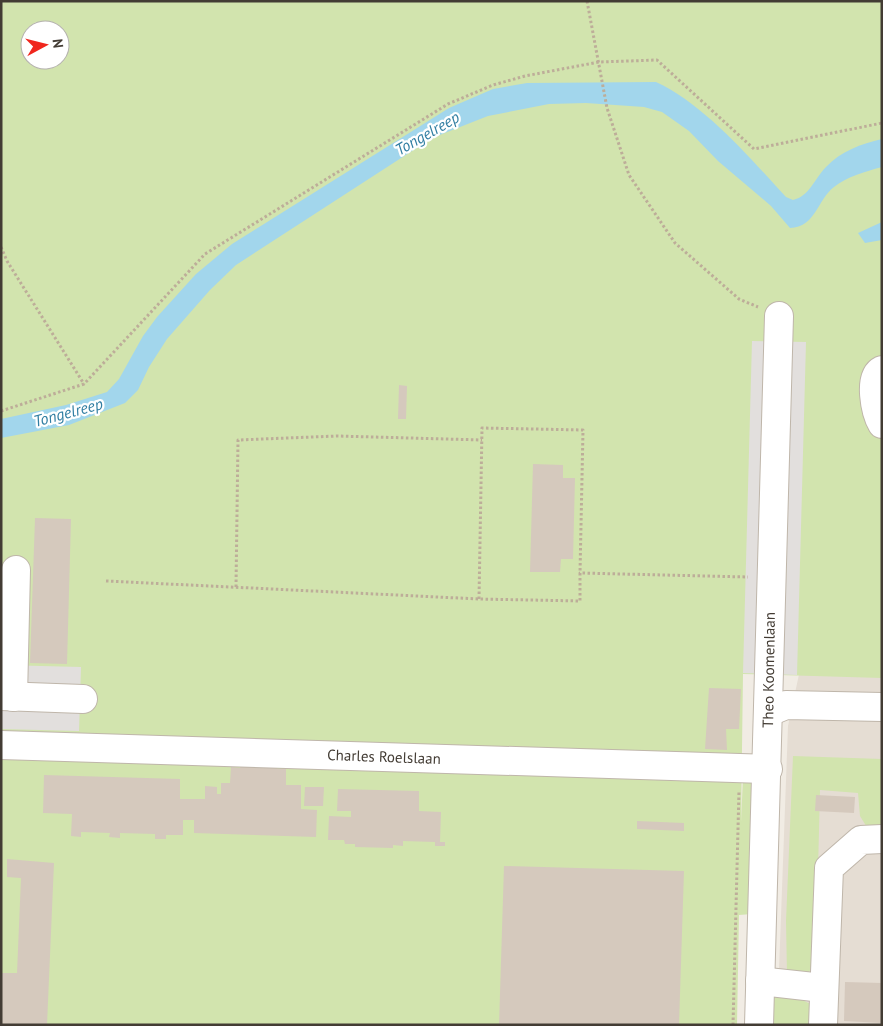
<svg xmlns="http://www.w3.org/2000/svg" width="883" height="1026" font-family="'PT Sans',sans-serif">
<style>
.residential{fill:#e5ddd3}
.green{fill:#d2e4ae;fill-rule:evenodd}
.parking{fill:#e2dfdd}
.water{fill:#a2d6ec}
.building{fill:#d5c9bd}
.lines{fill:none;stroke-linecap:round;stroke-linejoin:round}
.minor-casing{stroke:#bfb6aa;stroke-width:30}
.path{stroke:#bdad99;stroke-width:3;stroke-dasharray:2.5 2.5;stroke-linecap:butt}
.minor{stroke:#fff;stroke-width:28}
.labels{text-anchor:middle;stroke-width:4.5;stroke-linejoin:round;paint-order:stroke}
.street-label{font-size:15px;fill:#433c34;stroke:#fff}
.water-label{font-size:16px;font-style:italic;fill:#317ea2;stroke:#fff}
</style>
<rect width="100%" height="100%" fill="#f1ece4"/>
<path class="residential" d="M882,83V1025H777L788,726L872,332Z"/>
<g class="green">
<path d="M1,1H882V678L743,674L741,822L743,777L750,780L756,788L752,914L739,915L737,1025H1ZM30,30H60V60H30Z"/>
<path d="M793,756L882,759V828L868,829L860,816L858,793L820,790L816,952L809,973L787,975L786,921Z"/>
<path d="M789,994L815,1006L814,1025H770V996Z"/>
</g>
<g class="parking">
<path d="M752,341L806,342L797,675L743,673Z"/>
<path d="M1,665L81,667L79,731L1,729Z"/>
</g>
<g class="water">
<path d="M656,82C704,104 750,158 786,197L793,200C810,196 814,179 826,167C841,151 861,144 882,139V167C867,171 846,177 834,187C817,200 816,227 790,228L771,206L718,161L689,131L662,112L644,107L586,103L549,104L488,116L432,138L236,265L210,290L167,339L149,367L138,390L125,403L69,425L1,438V419L66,405L107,392L119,379L143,336L157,317L196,274L232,244L449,108L493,89L527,83Z"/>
<path d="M882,222V240L865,243L858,233Z"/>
</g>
<g class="building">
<path d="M399,385L407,386L406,419H398Z"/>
<path d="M533,464L563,465V478H575L573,559H561L560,572H530Z"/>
<path d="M35,518L71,519L67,664L30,663Z"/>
<path d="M709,688L741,689L739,729H726L727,750L705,749Z"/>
<path d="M241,765L277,766V769H286V785H301V809L317,810L316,837L194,833V820H183V835H166V839H155V834L120,833V838L109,837L110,833L81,832V837L71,836L72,814L43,813L44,775L180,779V799H205V786L217,787V794H221V783H230L231,767L240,768Z"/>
<path d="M305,787H324L323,806H304Z"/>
<path d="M338,789L419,791V811L441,812L440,842H445V846H435V842L403,841V846L393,845V848L355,847V844H345L344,840H328L329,816L351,817V811H337Z"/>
<path d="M816,795L855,797L854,813L815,811Z"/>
<path d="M637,821L684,823V831L637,829Z"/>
<path d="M7,859L54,863L47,1025H1V973H17L21,878L7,877Z"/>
<path d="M504,866L684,871L679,1025H499Z"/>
<path d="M845,982L882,983V1023L844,1021Z"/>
</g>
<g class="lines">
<defs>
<g id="minor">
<path d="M882,370C868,377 875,412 882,424"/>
<path d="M1,696L83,699"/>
<path d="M13,697L16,570"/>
<path d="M769,712L786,705L882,707"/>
<path d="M1,745L768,769"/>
<path d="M760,981L823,988"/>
<path d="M759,1025L779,316"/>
<path d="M823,1025L829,868L861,840L882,839"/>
</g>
</defs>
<use href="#minor" class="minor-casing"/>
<g class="path">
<path d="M587,1L607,108L629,175L675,243L739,299L758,307"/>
<path d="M1,247L7,261L84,384"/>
<path d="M1,411L84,384L205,254L448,104L493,85L525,76L599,62L657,60L754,149L882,123"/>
<path d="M106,581L479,599L580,601V573L748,577"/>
<path d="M236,587L238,440L337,436L482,440"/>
<path d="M479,599L482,428L583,430L580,573"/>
<path d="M733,1025L739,790"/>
</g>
<use href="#minor" class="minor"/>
</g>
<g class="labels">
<g class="street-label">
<text transform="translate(769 670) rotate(-89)" y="5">Theo Koomenlaan</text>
<text transform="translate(384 757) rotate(2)" y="5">Charles Roelslaan</text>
</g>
<g class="water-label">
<text transform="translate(427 133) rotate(-30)" y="6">Tongelreep</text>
<text transform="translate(68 412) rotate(-15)" y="6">Tongelreep</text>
</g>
</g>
<rect width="883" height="1026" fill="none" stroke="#433c34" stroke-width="5"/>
<g transform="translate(45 45) rotate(83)"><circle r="24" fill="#ffffff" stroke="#b4b1ae"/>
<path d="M0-4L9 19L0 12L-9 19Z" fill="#f0261d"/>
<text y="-8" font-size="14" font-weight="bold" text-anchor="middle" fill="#433c34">N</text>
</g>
</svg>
